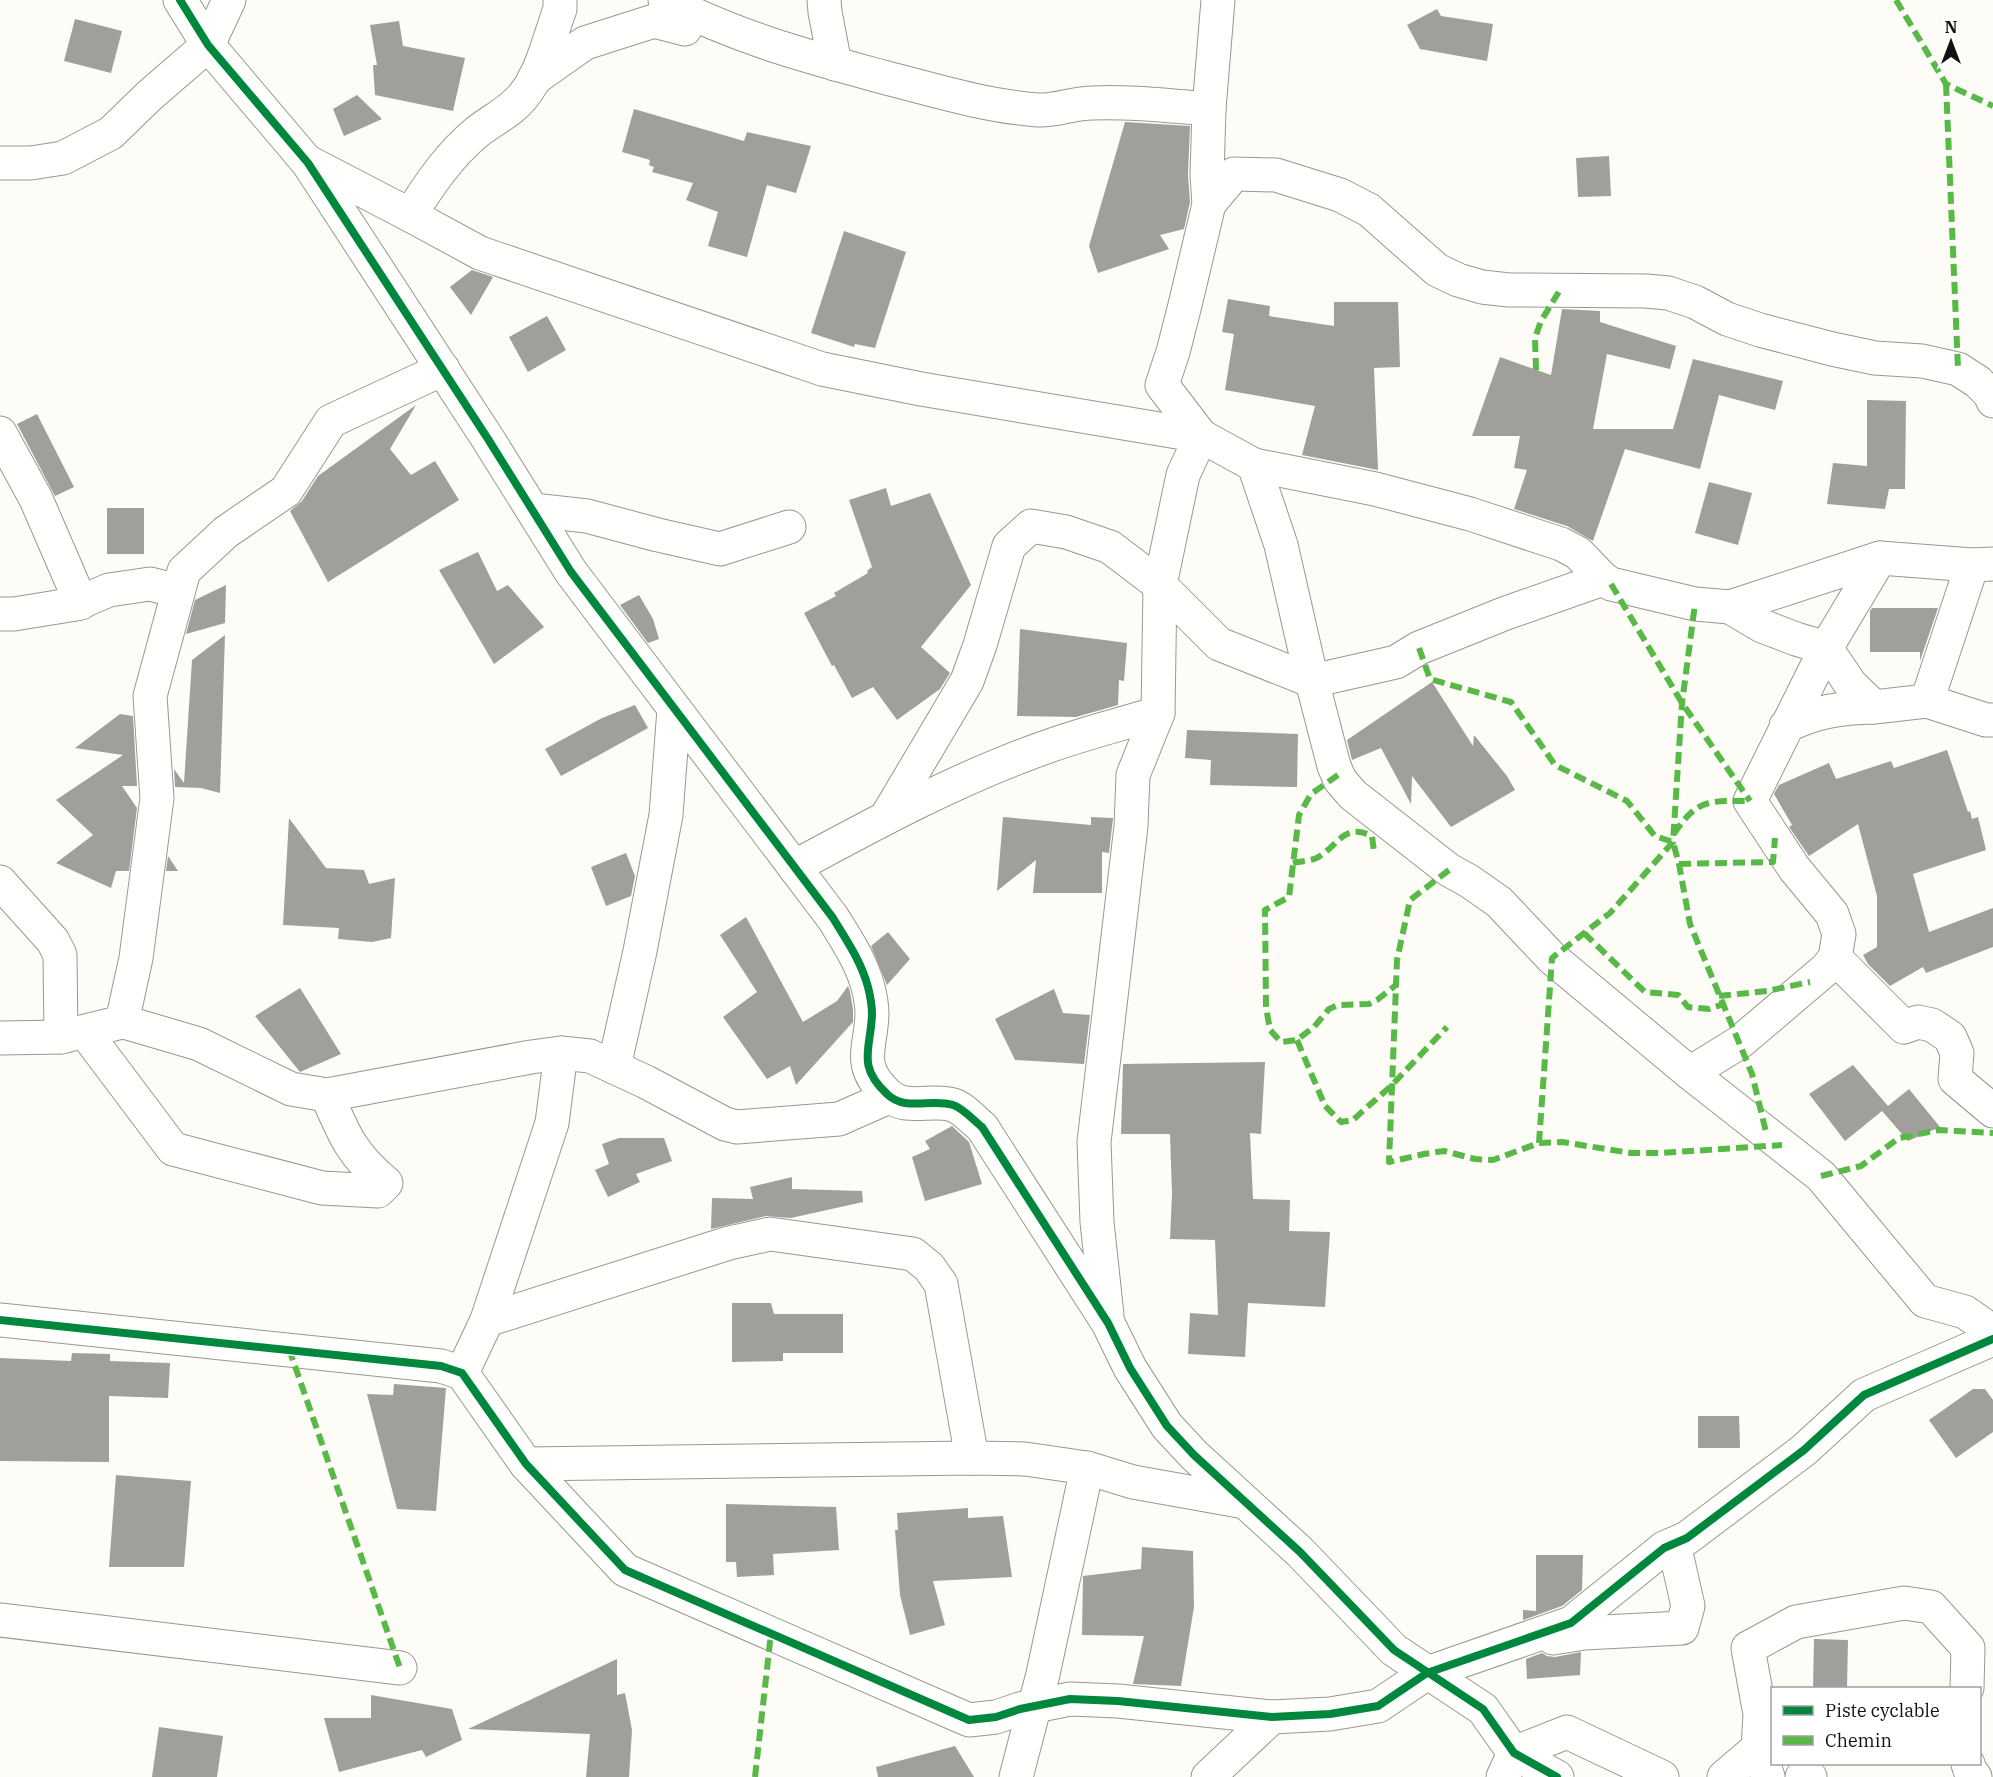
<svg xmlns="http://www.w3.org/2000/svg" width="1993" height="1777" font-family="'IBM Plex Serif',serif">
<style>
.building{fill:#a19f9c}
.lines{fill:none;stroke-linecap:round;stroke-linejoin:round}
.minor-casing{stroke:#979795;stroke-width:35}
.minor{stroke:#fffffe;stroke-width:33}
.quiet{stroke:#58b947;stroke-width:6;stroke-dasharray:12 6;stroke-linecap:butt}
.cycleway-casing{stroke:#fff;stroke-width:11}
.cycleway{stroke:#00873e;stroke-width:8}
</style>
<rect width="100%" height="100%" fill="#fdfcf7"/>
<g class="building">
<path d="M1437,9L1441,16L1493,24L1487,61L1420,49L1407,25Z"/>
<path d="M75,19L122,31L111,73L64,61Z"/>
<path d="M399,21L403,46L465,58L453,111L375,95L373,65H377L370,25Z"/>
<path d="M357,95L382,119L344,136L333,109Z"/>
<path d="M634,109L744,141L747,132L811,146L796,193L767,185L747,257L708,246L718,212L686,200L693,183L652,172L654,167L649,165L650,160L622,152Z"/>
<path d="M1125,122L1190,126L1188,175L1190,202L1184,229L1160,235L1169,249L1098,273L1089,246Z"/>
<path d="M1609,156L1611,196L1578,197L1576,158Z"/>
<path d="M844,231L906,252L875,348L855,344L854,347L811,333Z"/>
<path d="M472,270L493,277L471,315L450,287Z"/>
<path d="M1228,299L1270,306L1269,316L1334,326V302H1398L1400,367L1374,368L1378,470L1302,455L1315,406L1225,390L1234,334L1222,332Z"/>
<path d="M1562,309L1600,311V322L1676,346L1670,369L1607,354L1593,429H1673L1693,359L1783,381L1775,410L1719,395L1700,469L1625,449L1593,541L1567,526L1514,509L1527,470L1514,468L1520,436H1472L1500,357L1551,375Z"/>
<path d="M547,316L566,350L528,372L509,337Z"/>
<path d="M1867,400L1906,401L1905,489H1889L1885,509L1827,504L1833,463L1867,466Z"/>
<path d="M416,405L390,449L411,475L435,461L459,500L328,582L290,511L302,501L318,476Z"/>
<path d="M37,414L74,487L55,496L17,424Z"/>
<path d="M1709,482L1752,493L1738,545L1695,533Z"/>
<path d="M886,488L891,506L930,493L971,585L921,647L950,673L940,689L897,720L873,687L852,698L834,665L832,666L804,613L836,596L834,593L868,573L867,571L872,567L849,500Z"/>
<rect x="107" y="508" width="37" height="46"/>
<path d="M478,552L497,591L508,585L544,627L494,664L439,570Z"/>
<path d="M226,585L225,623L186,634L195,600Z"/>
<path d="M639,595L653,619L659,639L648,643L620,605Z"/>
<path d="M1872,608H1938L1920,661V652H1870V611Z"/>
<path d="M1020,629L1127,643L1124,681L1119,680L1118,705L1076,717L1017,716Z"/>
<path d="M225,635L220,793L201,788L175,787L174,769L184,783L192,660Z"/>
<path d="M1432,682L1473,746L1474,735L1507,776L1515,790L1451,827L1412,776L1411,804L1381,748L1352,760L1347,740Z"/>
<path d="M635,705L648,728L561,776L545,749L602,718Z"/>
<path d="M120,714L133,716L137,786H122L137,808L129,871H116L111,888L56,863L93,835L56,800L123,755L75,748Z"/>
<path d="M1187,730L1298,734L1297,787L1210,785L1211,760L1185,758Z"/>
<path d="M1947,750L1968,812L1970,811L1972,819L1978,817L1986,850L1913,874L1929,932L1993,908V947L1926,973L1923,967L1890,986L1868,964L1863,955L1877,947V896L1858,824L1809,856L1789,827L1792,825L1774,794L1779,785L1829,763L1836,779L1891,761L1894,768Z"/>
<path d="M1003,817L1091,825V817L1113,818L1109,853L1102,852V893H1033L1036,860L997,891Z"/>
<path d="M289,818L326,868L364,870L369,884L395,878L391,938L372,942L338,939L339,928L283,925Z"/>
<path d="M626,853L635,876L631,896L606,906L591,867Z"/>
<path d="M168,856L178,871H166Z"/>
<path d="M746,917L803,1022L837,1001L848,986L850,992L853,1009V1022L796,1085L790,1066L767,1079L723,1017L757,992L720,935Z"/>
<path d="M888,932L910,959L887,985L871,946Z"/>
<path d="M300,988L341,1054L300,1072L255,1016Z"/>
<path d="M1054,989L1063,1013L1090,1015L1084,1064L1015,1060L995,1019Z"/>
<path d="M1265,1062L1261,1134L1250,1133L1253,1199L1290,1200L1289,1231L1330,1232L1325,1307L1248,1303L1245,1357L1188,1354L1190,1313L1218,1315L1215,1240L1170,1239L1172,1194L1170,1134H1121L1123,1064Z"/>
<path d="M1853,1065L1888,1106L1909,1089L1940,1127L1908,1141L1882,1111L1845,1141L1809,1094Z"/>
<path d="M952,1126L969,1142L982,1184L925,1201L912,1157L930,1149L925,1141Z"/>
<path d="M619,1138H664L672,1161L636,1174L640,1182L608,1197L595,1170L609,1164L602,1144Z"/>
<path d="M792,1177V1189L862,1191L863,1202L791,1218L766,1216L711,1229L712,1198L753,1199L750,1187Z"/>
<path d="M732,1303H771L774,1314H843V1353H783V1361L732,1362Z"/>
<path d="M72,1353L110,1354V1361L170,1363L168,1398L109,1396V1462L0,1461V1358L71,1361Z"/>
<path d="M394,1384L446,1388L436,1511L397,1509L367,1394L393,1395Z"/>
<path d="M1973,1389H1985L1993,1400V1432L1956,1458L1929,1420Z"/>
<path d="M1698,1416H1739L1740,1448H1698Z"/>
<path d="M116,1475L191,1481L184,1567H109Z"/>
<path d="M726,1504L836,1507L839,1550L773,1554L774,1575L737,1577L736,1562H726Z"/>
<path d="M968,1508V1518L1003,1516L1012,1577L933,1581L945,1625L910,1635L900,1595L895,1530H898L897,1513Z"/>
<path d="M1142,1547L1193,1551L1194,1607L1181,1686L1133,1684L1144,1636L1082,1635L1083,1576L1141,1569Z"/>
<path d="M1536,1555H1583L1582,1590L1562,1606L1523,1620V1610L1536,1611Z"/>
<path d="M1814,1639L1848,1640L1847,1689H1813Z"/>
<path d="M1581,1652L1580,1675L1527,1679L1526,1659L1542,1653L1547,1656L1555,1657Z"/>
<path d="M617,1659V1695L625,1693L632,1730L629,1777H586L590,1734L468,1729Z"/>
<path d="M371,1695L452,1709L462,1740L426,1757L422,1750L339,1772L324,1718H371Z"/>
<path d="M159,1727L223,1736L217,1777H152Z"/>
<path d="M955,1746L974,1777H878L876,1767Z"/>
</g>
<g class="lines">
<defs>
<g id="minor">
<path d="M180,0L208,45L308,163L488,439L571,572L833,918C847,941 861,961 868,987C870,995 872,1006 872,1014C871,1049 856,1065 887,1094C905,1112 931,1098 953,1105C963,1108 973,1120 982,1127L1108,1323L1130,1368L1167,1426L1194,1455L1300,1552L1394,1650L1483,1709L1514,1753L1557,1777"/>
<path d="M665,0C735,37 806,56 883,77C934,90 985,106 1038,110C1055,111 1074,103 1092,103C1131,101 1170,106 1209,109"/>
<path d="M824,0L825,12L835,64"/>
<path d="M534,79L585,43L654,21L685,29"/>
<path d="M0,163H31L63,158L111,133L149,96L208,45L229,0"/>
<path d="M310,163L410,215L480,253L822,369L921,389L1201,436L1254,465L1375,489L1470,514L1561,544L1578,553L1603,579"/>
<path d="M1209,204L1234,174L1276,175L1340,195L1369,210L1437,270L1458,280L1482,287L1509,290L1646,291L1668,293L1695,302L1727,319L1760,330L1832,349L1875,358L1922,361L1958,369L1978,382L1990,394L1993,401"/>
<path d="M410,215C429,185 449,155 477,132C492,120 512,111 524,95C542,73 550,36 560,9V0"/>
<path d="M0,433L36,499L81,603"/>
<path d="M1254,465L1281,545L1312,681L1334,766L1340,780L1353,795L1449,870L1469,881L1499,902L1552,958L1690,1073L1821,1176L1925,1301L1965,1312L1982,1324L1993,1335"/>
<path d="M533,510L587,516L658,535L720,549L789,527"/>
<path d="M1730,607L1762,626L1796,639L1826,648L1851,685L1874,707L1927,701L1986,720H1993"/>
<path d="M0,614H14L76,604L109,590L150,584L178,591"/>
<path d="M1927,701L1972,565"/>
<path d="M1786,726C1817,711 1840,708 1874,707"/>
<path d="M887,816L967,681L980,645L1009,546L1031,526L1066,532L1110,547L1160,585L1219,644L1312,681L1396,662L1419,648L1506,613L1603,579L1611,584L1695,604L1730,607L1880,558L1972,565L1993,564"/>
<path d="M794,867C877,822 960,777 1049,746C1085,733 1122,724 1158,713"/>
<path d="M0,882L53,941L60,955L61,1037"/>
<path d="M1835,958L1904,1027L1918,1022L1932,1025L1950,1037L1957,1053L1955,1079L1993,1111"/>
<path d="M122,1022L136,958L157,798L150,696L184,571L226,532L286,491L331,421L443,369"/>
<path d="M85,1032L173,1149L322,1188L378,1191L386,1183C352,1155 344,1135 327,1095"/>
<path d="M0,1038L61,1037L122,1022L131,1024L199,1044L291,1089L327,1095L531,1057L561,1053L590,1056L646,1082L725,1124L737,1127L839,1119L889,1097"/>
<path d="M614,1067L640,951L666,815L674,709"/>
<path d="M1690,1073L1740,1042L1826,969L1835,958L1839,934L1832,914L1794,868L1750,801L1826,648L1880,558"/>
<path d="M1107,1315L1097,1222L1094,1142L1131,826L1133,775L1158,713L1160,585L1183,475L1201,436L1162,385L1173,352L1185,305L1209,204L1207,175L1209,109L1218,0"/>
<path d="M0,1320L441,1366L462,1373L526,1464L625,1570L969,1720L996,1717L1020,1709L1070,1699L1118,1701L1272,1717L1330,1714L1378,1706L1427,1673L1571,1623L1664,1548L1687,1538L1804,1450L1864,1395L1993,1339"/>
<path d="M487,1320L729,1243L770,1234L913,1254L929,1267L941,1284L972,1458"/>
<path d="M462,1373L487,1320L552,1123L561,1053"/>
<path d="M526,1464L972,1458L1025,1459L1087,1468L1133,1482L1245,1502"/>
<path d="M0,1620L400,1668"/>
<path d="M1553,1638L1584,1633L1682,1628L1688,1606L1674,1544"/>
<path d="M1758,1748L1760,1714L1748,1648L1796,1622L1904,1603L1931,1607L1968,1648L1967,1688"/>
<path d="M1968,1764L1970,1770L1975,1777"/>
<path d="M1016,1777L1043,1674L1087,1468"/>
<path d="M1208,1777L1272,1717"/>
<path d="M1503,1777L1514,1753L1567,1732L1662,1777"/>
<path d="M1724,1777L1758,1748L1768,1777"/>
<path d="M1802,1777H1810"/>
</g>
</defs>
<use href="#minor" class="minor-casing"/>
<use href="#minor" class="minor"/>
<g class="quiet">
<path d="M1896,0L1946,84L1993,106"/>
<path d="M1946,84L1958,369"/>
<path d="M1536,370L1535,338L1541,321L1560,290"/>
<path d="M1611,584L1682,703L1750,801"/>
<path d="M1419,648L1430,679L1511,702L1555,765L1627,801L1655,836L1673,842L1679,864L1690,924L1752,1074L1766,1132"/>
<path d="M1338,775L1311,794L1299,815L1289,897L1265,910L1266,1007L1270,1030L1281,1042L1297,1040L1314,1027L1329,1009L1338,1005L1369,1004L1377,1000L1396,985"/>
<path d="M1674,834C1697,798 1710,801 1750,801"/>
<path d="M1293,863C1301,861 1314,861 1320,856C1340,843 1344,823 1372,836L1374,852"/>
<path d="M1679,864L1773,862L1775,838"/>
<path d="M1449,870L1410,900L1397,960L1389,1162L1424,1154L1444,1151L1475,1159L1493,1160L1539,1143L1562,1142L1631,1153H1661L1782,1145"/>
<path d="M1584,933L1645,992L1678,995L1688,1007L1709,1009L1724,1004"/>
<path d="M1719,996L1767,991L1810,982"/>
<path d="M1297,1040L1325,1106L1341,1122L1353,1120L1365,1109L1391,1086L1447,1027"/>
<path d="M1539,1143L1552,958L1610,913L1673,842L1682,703L1695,604"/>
<path d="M1821,1176L1861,1166L1899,1138L1939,1130L1993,1133"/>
<path d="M289,1349L400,1668"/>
<path d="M755,1777L771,1633"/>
</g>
<defs>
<g id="cycleway">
<path d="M180,0L208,45L308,163L488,439L571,572L833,918C847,941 861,961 868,987C870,995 872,1006 872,1014C871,1049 856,1065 887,1094C905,1112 931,1098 953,1105C963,1108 973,1120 982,1127L1108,1323L1130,1368L1167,1426L1194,1455L1300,1552L1394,1650L1483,1709L1514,1753L1557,1777"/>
<path d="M0,1320L441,1366L462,1373L526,1464L625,1570L969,1720L996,1717L1020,1709L1070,1699L1118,1701L1272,1717L1330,1714L1378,1706L1427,1673L1571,1623L1664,1548L1687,1538L1804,1450L1864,1395L1993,1339"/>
</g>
</defs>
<use href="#cycleway" class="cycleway-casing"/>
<use href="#cycleway" class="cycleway"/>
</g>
<rect x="1771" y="1687" width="210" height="78" fill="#ffffff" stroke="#a0a0a0" stroke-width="1.5"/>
<rect x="1783" y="1706" width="30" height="9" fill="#00873e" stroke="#a0a0a0" stroke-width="1.5"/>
<text x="1825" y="1717" font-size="18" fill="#111111">Piste cyclable</text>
<rect x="1783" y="1736" width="30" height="9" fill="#58b947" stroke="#a0a0a0" stroke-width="1.5"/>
<text x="1825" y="1747" font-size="18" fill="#111111">Chemin</text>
<g transform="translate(1951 42)" stroke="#ffffff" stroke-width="4.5" paint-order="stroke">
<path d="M0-4.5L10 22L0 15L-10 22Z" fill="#111111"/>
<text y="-9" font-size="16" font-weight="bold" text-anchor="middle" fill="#111111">N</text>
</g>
</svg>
